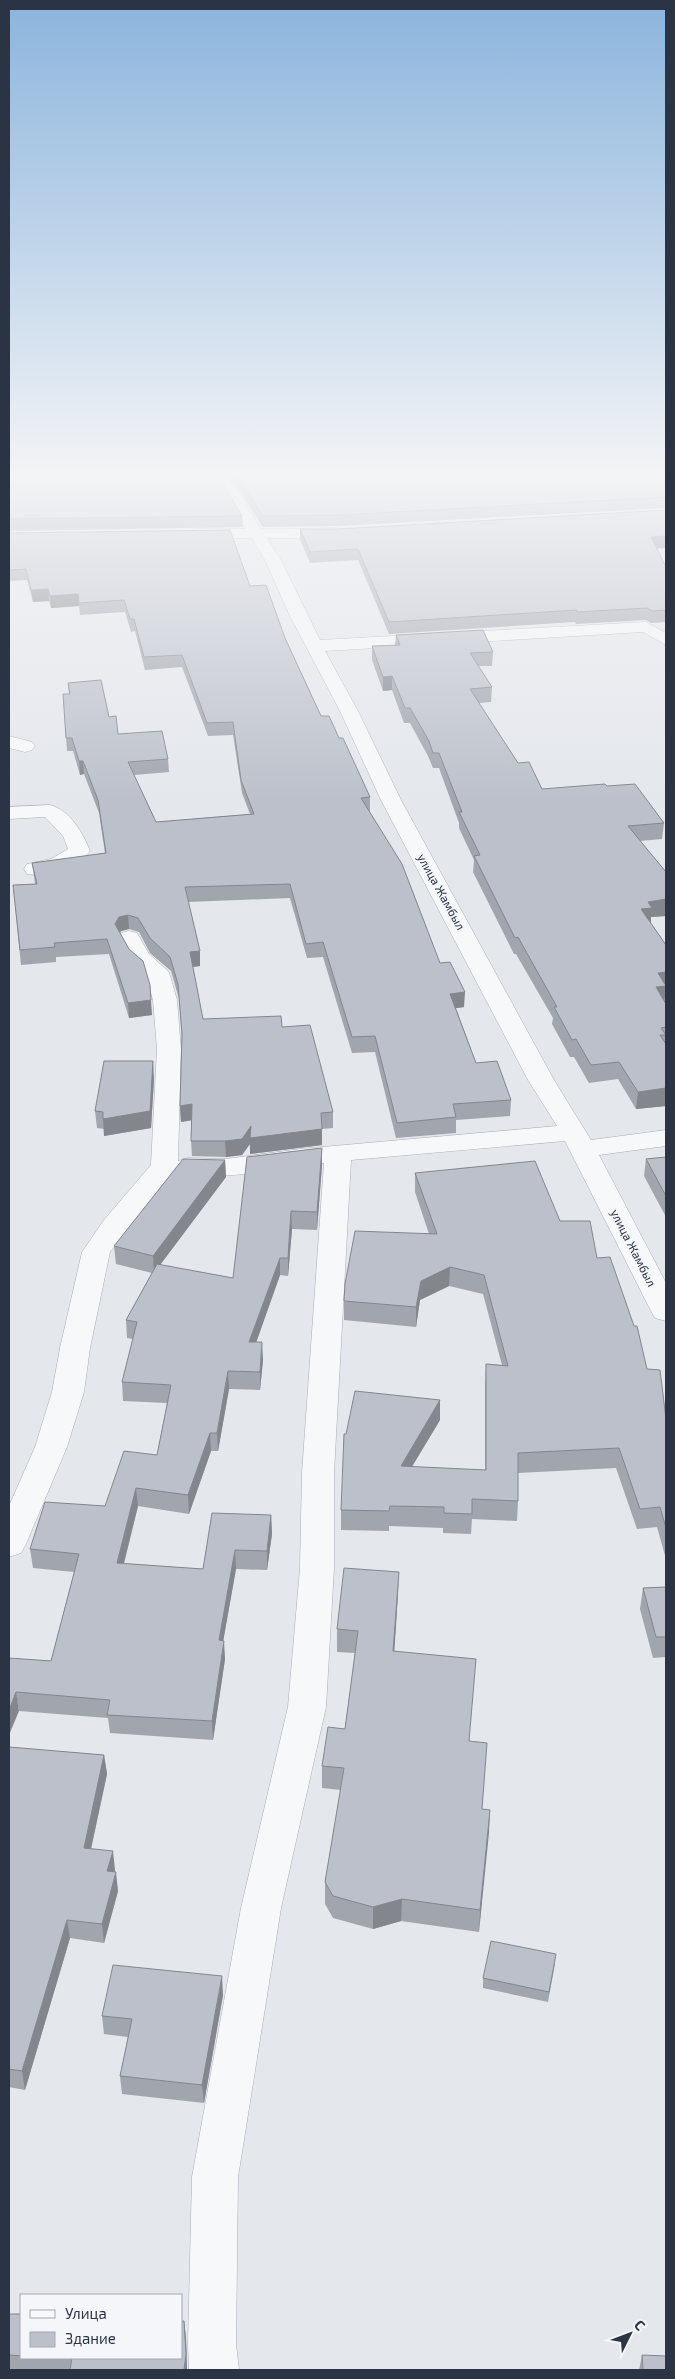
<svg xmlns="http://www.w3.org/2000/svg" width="675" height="2379" font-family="'Exo 2',sans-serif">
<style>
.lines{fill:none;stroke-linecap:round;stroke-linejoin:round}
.street-casing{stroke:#a9aeb7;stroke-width:1}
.street{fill:#f7f8fa;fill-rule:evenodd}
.wall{fill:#a1a5ae}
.shaded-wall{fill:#83868d}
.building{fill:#bbc0ca;stroke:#83868d}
.labels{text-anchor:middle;stroke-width:4;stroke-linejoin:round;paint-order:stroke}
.far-street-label{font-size:12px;fill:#2b3445;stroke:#f4f6f9}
</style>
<rect width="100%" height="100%" fill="#e4e7ec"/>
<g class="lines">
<defs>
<g id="street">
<path d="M211,471H225L261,529L337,528L345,533L337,538H267L282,562L320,640L646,622L666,633V645L643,632L325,651L358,711L401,800L554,1080L591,1140L666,1130V1146L599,1155L666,1283V1321L655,1318L651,1311L565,1141L351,1160L334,1473V1568L326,1707L281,1908L238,2177L236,2344L239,2370H189L188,2344L192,2177L241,1908L288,1707L300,1568L302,1473L324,1163C277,1167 225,1183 178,1172L176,1168L110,1252L90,1348L84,1392L67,1447L26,1544L21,1553L9,1557V1506L35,1447L52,1392L60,1348L82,1252L104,1220L151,1165L157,1049L153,1000L146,975L132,963L118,938L121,933L129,931L137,933L149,954L169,972L177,1000L181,1049L178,1161L188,1158L226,1159L300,1149L557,1126L528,1080L381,800L340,711L290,616L266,562L252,538L195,539L187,534L195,529H246Z"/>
<path d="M9,736L32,742L35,746L32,750L25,752L9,748Z"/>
<path d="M50,805C70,810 83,833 90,851C78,867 46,878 27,874L24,869L27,864L51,859L68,849L63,836L45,817L9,819V807Z"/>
</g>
</defs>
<use href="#street" class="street-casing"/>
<use href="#street" class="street"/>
</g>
<g class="wall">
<path d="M9,471L17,472L242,516L243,527L9,531Z"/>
<path d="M227,471H666V508L339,526L263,527Z"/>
<path d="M666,510V548H656L666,567V622L651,623L646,620L576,624L575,622L389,634L358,560L310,563L300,540V529H339Z"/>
<path d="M9,533L250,586L285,638L321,716L339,738L370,797V811H369L440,963L464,1007L456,1008L476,1063L511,1100L510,1116L456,1120V1133L396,1138L375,1052L352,1053L323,957L307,958L290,898L188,902L200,951V966L193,967L203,1019L282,1027L333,1112V1128L322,1129V1145L250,1154V1144L242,1155L226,1157L192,1156L191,1141L192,1120L181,1122L180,1106L182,1037L179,999L171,971L150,953L139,932L129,929L121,931L120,932L152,1015L129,1018L109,954L56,957V962L21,965L13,885L35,884L32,863L105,853L99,813L84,774L80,775L73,751H67L63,694H69L68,683L109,717L118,734L168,759L169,772L134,775L156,822L250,814L242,793L233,735L208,736L182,667L145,670L135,631L131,632L125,612L80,615L79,606L51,608L49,601L33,602L27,580L9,581Z"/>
<path d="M396,635L493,652L492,666H478L492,687L491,702L479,703L518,763L542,789L607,786L664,823L662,839L640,841L666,872V916L651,917V923L666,945V989L665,1001L666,1004V1106L636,1109L618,1079L589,1083L574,1057H570L552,1024L553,1018L516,954H514L473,872L474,860L459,828V823L439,768H433L428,756L410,723H404L392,690L383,691L372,660V646L395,645Z"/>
<path d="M154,1078L151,1128L104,1136V1129L97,1128L95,1111Z"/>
<path d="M322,1148V1165L317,1230L292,1229L288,1276L280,1275L256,1342L263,1360L260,1390L229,1389L218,1451H211L189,1514L138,1506L124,1564L203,1569L271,1515L272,1534L267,1570L236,1569L223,1641L225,1659L213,1740L110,1733L108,1718L19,1711L9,1658L51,1661L74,1572L33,1568L30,1549L105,1506L157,1455L167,1403L123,1401L122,1382L133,1339L127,1338L126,1320L152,1273L116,1264L114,1246L225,1160L226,1177L160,1265L233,1278Z"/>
<path d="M666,1157V1217L644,1176L646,1159Z"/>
<path d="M415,1173L560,1221L597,1258L647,1369L666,1419V1559L657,1527L637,1529L616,1468L518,1473V1501L517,1521L472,1519L471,1534L443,1533V1528L389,1526V1531L341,1530V1510L346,1434L440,1400V1420L412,1467L485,1470V1384L486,1364L502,1365L483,1294L449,1286L420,1300L416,1327L344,1320V1301L429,1234L415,1192Z"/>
<path d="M666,1587V1657L653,1658L640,1609L643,1588Z"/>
<path d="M398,1594L394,1651L470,1741L482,1809L490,1810L479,1932L401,1921L373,1929L333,1918L325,1904V1882L341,1790L322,1788V1766L345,1729L355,1653L337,1652V1629Z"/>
<path d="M9,1747L104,1755L107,1774L91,1849L115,1870V1872L118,1891L104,1943L70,1938L25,2090L9,2087Z"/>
<path d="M555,1964L548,2002L483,1988V1978Z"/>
<path d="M223,1995L204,2103L122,2094L120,2076L128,2037L104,2034L102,2016Z"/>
<path d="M9,2314H21V2358H181L184,2321L186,2339L187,2370H9Z"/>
<path d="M642,2355L666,2370H639Z"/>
</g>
<g class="shaded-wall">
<path d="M666,536V548L650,549L651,537Z"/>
<path d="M48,589L49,601L33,602L31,590Z"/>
<path d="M78,594L79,606L51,608L50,596Z"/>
<path d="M392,676V690L383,691V677Z"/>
<path d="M79,761H83L84,774L80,775Z"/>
<path d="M666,899V916L651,917V924L641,909L648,902Z"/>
<path d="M128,915L129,929L121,931L116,939L115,924L119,917Z"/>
<path d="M200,951V966L191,967L190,952Z"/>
<path d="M666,972V989L664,1003L654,1004L658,973Z"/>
<path d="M465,992L464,1007L450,1009V994Z"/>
<path d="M151,1000L152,1015L129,1018L128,1003Z"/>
<path d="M153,1061L154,1078L151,1128L104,1136L103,1119Z"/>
<path d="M666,1088V1106L636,1109L638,1092Z"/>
<path d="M192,1104L193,1120L181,1122L180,1106Z"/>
<path d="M251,1126L322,1129V1145L250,1154V1144L242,1155L226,1157L225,1141Z"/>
<path d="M322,1148V1165L317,1230V1212Z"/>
<path d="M225,1160L226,1177L154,1273L153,1256Z"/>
<path d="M291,1211L292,1229L288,1276V1258Z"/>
<path d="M280,1258V1275L250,1360L249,1342Z"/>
<path d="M450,1267L449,1286L420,1300L416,1327V1307L421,1281Z"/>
<path d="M262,1342L263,1360L260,1390V1372Z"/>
<path d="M228,1371L229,1389L218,1451L217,1433Z"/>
<path d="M440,1400V1420L400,1486L401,1466Z"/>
<path d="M210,1433L211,1451L189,1514L188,1495Z"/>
<path d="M136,1488L138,1506L119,1582L117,1563Z"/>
<path d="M271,1515L272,1534L267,1570V1551Z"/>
<path d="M235,1550L236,1569L220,1659L219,1640Z"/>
<path d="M399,1572L398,1594L393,1673V1651Z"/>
<path d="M224,1641L225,1659L213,1740L212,1721Z"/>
<path d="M16,1692L19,1711L9,1735V1710Z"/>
<path d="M104,1755L107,1774L87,1867L84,1848Z"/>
<path d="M490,1810L489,1833L479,1932L480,1910Z"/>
<path d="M113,1851L115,1870L110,1890L107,1871Z"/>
<path d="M116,1872L118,1891L104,1943L102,1924Z"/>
<path d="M402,1899L401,1921L373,1929V1907Z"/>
<path d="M67,1920L70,1938L25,2090L22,2071Z"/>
<path d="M222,1976L223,1995L204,2103L202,2085Z"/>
<path d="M184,2321L186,2339L187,2370H184Z"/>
</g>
<g class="building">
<path d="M9,471H17V472L29,471H215L242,516L9,519Z"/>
<path d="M234,471H666V497L339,515L263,516Z"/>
<path d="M666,510V536L651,537L666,567V610L652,611L647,608L577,612L576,610L389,622L358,549L310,552L300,529H339Z"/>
<path d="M230,530L250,586L266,585L285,638L321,716H329L339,738H343L370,797L361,798L402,864L440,963L450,962L465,992L450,994L476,1063L497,1061L511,1100L453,1104L456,1117L397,1123L375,1036L352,1037L323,942L306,944L290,884L185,887L200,951L190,952L203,1019L281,1016L282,1027L310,1025L333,1112L321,1113L322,1129L250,1138L251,1126L242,1139L225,1141H191L192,1104L180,1106L182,1034L178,984L170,957L150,938L138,918L128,915L119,917L115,924L129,949L143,961L150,985L151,1000L128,1003L107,939L54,943L55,947L20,950L13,885L37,884L32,863L106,853L98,800L83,761H79L72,738H66L63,694H70L68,683L101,680L109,717L116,716L118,734L162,731L168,759L128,762L156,822L254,814L241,780L233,722L207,723L182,655L144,657L134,619H130L124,600L79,603L78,594L50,596L48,589L31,590L26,569L9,570V533Z"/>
<path d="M483,630L493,652L470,653L492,687L470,689L518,763L529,762L542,789L605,784L607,786L635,784L664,823L628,826L666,872V899L648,902L652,908L641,909L666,945V972L658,973L666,986L656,987L666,1004V1027L661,1028L666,1035H660L666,1044V1088L638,1092L619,1062L591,1065L576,1039L572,1040L554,1007H557L518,937L515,938L474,856L480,855L459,812H462L439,753H433L429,741L410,708H405L392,676L383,677L372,646L400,645L396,635Z"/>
<path d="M104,1061H153L150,1111L103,1119V1112L95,1111Z"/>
<path d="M322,1148L317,1212L291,1211L288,1258H280L249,1342H262L260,1372L228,1371L217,1433H210L188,1495L136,1488L117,1563L203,1569L212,1513L271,1515L267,1551L235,1550L219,1640L224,1641L212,1721L107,1715L110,1700L16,1692L9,1710V1658L51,1661L79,1554L30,1549L45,1502L105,1506L124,1451L157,1455L171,1385L122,1382L137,1322L126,1320L157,1264L233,1278L247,1157Z"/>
<path d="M666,1157V1196L646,1159Z"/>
<path d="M183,1159L225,1160L153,1256L114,1246Z"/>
<path d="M535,1161L560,1221H590L597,1258L610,1257L634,1326H637L647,1369L660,1370L666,1419V1528L660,1507L640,1509L619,1448L518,1453V1501L472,1499V1514L444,1513V1507L390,1506L389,1511L341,1510L344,1434H346L355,1391L440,1400L401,1466L486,1470V1364L508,1366L484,1275L450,1267L421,1281L416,1307L344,1301L345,1284L355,1231L437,1234L415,1173Z"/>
<path d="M344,1568L399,1572L393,1651L476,1659L469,1741L487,1743L482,1809L490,1810L480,1910L402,1899L373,1907L333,1896L325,1882L344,1768L322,1766L328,1727L345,1729L358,1631L337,1629Z"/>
<path d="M666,1587V1637H656L643,1588Z"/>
<path d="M9,1747L104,1755L84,1848L113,1851L107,1871L116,1872L102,1924L67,1920L22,2071L9,2069Z"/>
<path d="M491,1941L556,1954L549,1992L483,1978Z"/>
<path d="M113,1965L222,1976L202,2085L120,2076L132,2019L102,2016Z"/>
<path d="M9,2314H21V2356L9,2355Z"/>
<path d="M181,2321H184L186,2354L184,2370H70L72,2358H65H181Z"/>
<path d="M642,2355L666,2356V2370H643Z"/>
</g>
<linearGradient id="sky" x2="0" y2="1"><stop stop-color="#8bb4dd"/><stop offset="0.59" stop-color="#f3f4f6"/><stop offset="1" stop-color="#f3f4f6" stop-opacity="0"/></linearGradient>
<rect width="675" height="804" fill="url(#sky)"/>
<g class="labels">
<g class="far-street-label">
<text transform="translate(441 892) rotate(61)" y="4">улица Жамбыл</text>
<text transform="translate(633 1248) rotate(63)" y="4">улица Жамбыл</text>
</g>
</g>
<rect width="675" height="2379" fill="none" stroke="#2b3445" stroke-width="20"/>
<rect x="20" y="2294" width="162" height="65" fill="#f4f6f9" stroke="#a4a8b1"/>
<rect x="30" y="2310" width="25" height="8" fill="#f7f8fa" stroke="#a4a8b1"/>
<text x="65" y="2319" font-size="15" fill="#2b3445">Улица</text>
<rect x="30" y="2332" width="25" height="15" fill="#bbc0ca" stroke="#a4a8b1"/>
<text x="65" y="2344" font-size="15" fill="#2b3445">Здание</text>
<g transform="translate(630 2334) rotate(48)" stroke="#f4f6f9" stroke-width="4" paint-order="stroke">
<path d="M0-4L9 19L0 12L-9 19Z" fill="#2b3445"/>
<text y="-8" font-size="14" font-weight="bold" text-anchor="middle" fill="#2b3445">С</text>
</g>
</svg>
